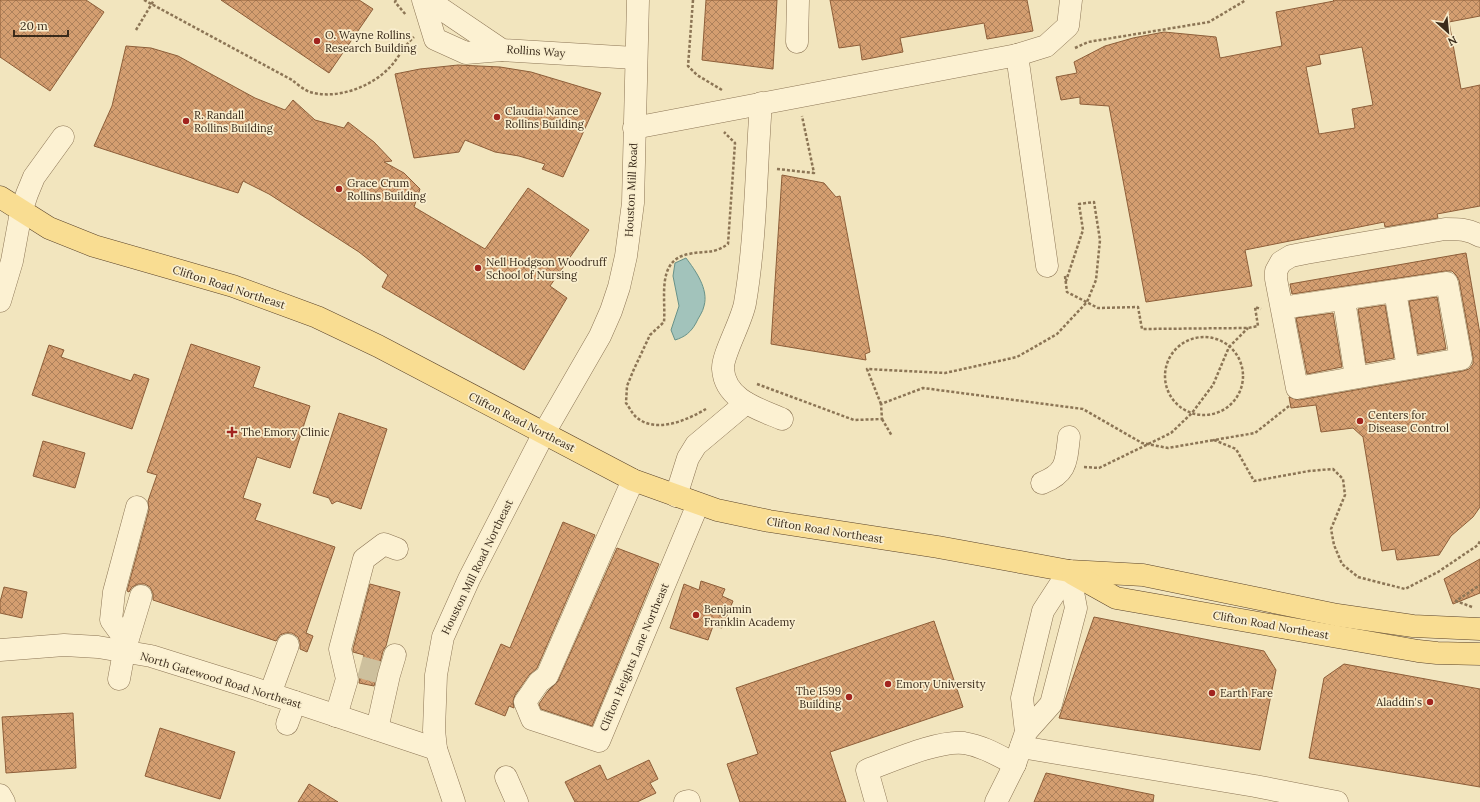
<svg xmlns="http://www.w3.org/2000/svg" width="1480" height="802" font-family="Lora,serif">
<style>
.water{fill:#a2c3bb;stroke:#689289}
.building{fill:url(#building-cross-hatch);stroke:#8d5e39;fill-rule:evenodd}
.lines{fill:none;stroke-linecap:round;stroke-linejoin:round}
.minor-tunnel{stroke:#cdc09d;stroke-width:22;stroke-dasharray:22 11;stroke-linecap:butt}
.minor-casing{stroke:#8c7555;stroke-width:23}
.major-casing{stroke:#59422a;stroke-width:23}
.path{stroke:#8c7555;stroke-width:2.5;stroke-dasharray:3 2;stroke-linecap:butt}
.minor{stroke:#fcf1d2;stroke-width:22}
.major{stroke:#f9dd92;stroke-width:22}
.poi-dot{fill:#a1241f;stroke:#f9eece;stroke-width:1.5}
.labels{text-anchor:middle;stroke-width:3.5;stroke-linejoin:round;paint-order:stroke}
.poi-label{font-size:11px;fill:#3a2b1b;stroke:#f9eece;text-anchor:start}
.street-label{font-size:11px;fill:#3a2b1b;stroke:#f9eece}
</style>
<defs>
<pattern id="building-cross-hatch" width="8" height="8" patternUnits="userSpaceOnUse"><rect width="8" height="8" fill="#d49e70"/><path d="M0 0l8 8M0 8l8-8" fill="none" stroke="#ad815b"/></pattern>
</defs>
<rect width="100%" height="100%" fill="#f2e5be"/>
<path class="water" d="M686,258C695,270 709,289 704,306C703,312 698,318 696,323C691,332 685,337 675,340L671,330L679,306L673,276L675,263Z"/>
<g class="building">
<path d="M0,0H86L104,12L50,91L0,57Z"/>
<path d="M221,0H359L373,9L329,73Z"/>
<path d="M706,0H777L773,69L702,60Z"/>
<path d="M830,0H1027L1033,31L987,39L984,23L900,38L903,52L862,60L860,45L839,48Z"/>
<path d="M1333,0H1480V16L1449,22L1461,89L1480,85V206L1437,214L1438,218L1385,227L1384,222L1245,250L1252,286L1146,302L1109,106L1080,104V97L1061,100L1056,77L1077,73L1074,62L1105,46L1133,38L1164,32L1216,37L1220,58L1282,46L1276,12L1334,1ZM1362,47L1373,105L1352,109L1355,128L1319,134L1306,67L1321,64L1319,55Z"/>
<path d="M126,46L151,48L178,56L255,98L285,110L293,100L315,120L344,128L348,122L374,142L392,161L384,162L404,173L420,189L414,207L485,249L528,188L589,230L550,286L567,298L524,370L382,287L388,275L359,252L269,194L243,181L238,193L94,146L112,106Z"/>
<path d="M458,65L500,67L531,72L601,93L563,177L542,169L545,164L519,156L495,152L465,140L459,152L414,158L395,74L420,69Z"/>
<path d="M782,175L824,183L836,197L840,196L870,352L865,354L866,360L771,344Z"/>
<path d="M1466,253L1480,334V507L1473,517L1451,536L1439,555L1397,560L1395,549L1382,551L1363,437L1353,428L1321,432L1316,405L1291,408L1289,397L1299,400L1463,371L1469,369L1473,364V357L1459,280L1456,275L1452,271H1445L1292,294L1290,284Z"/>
<path d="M1437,297L1446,349L1418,354L1409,301Z"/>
<path d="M1385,305L1394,358L1366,363L1358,309Z"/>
<path d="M1333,313L1342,367L1307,374L1296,318Z"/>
<path d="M191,344L260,367L253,387L310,406L290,468L257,457L243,498L261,504L255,520L335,547L306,633L313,636L307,652L300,649V642L298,637L292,633H285L280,635L276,641L153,600V593L150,587L145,584H138L132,587L129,592L127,591L149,510L148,501L157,475L147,472Z"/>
<path d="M49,345L64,350L61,357L131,381L134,374L149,379L132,429L32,395Z"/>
<path d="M339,413L387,429L361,509L337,501L332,504L329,498L313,493Z"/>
<path d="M43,441L85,453L75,488L33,476Z"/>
<path d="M563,522L595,535L537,668L529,675L515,695L513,701L514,708L509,706L505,716L475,704L501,644L510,648Z"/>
<path d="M617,548L659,564L592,726L541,709L539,704L548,691L558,681Z"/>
<path d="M1480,559V593L1453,604L1444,579Z"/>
<path d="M701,581L725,589L722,596L733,601L722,628L713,626L708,640L670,628L684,584L699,590Z"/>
<path d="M370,584L400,592L386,646L383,651L374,686L359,683L364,655L353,652V649Z"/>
<path d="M4,587L27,592L22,618L0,613V602Z"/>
<path d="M1094,617L1264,651L1276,670L1260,750L1059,718Z"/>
<path d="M934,621L963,707L830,752L846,802H740L727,764L758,754L736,688Z"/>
<path d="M1344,664L1480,689V787L1309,758L1324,678Z"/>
<path d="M73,713L76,768L6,773L2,717Z"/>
<path d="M160,728L235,752L220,799L145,776Z"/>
<path d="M649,760L658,779L650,783L656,793L637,802H575L565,782L600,765L607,780Z"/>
<path d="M1046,773L1154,795L1153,802H1034Z"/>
<path d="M309,784L338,802H298Z"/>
</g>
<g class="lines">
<path class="minor-tunnel" d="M360,667L382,673"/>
<defs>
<g id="minor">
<path d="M423,0L435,39L466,53L502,50"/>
<path d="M428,0L502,50L635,58"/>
<path d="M797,42L798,0"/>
<path d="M1017,55L1047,266"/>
<path d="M761,103C756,169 756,238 745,303C742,321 722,355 723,369C725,400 759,409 782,419"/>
<path d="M634,128L1017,55L1046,46L1068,26L1071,0"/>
<path d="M1395,291L1408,368"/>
<path d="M1344,300L1356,377"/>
<path d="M0,301L12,261L21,212L27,194L34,177L63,137"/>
<path d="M1282,308L1447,283L1461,359L1297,388L1276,279V271L1281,262L1291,256L1306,253L1445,229C1458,229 1469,229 1480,236"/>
<path d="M633,480L547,676L539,682L525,702L532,719L599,741L698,504"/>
<path d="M1042,483C1067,473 1066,462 1069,437"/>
<path d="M676,496L688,458L696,445L746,403"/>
<path d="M127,642L111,620L114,592L137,507"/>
<path d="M0,650L64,645L98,647L151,656L250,687L436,749"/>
<path d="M119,679L124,652L141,596"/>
<path d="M270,694L288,645"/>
<path d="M336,716L347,679L340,649L364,559L384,544L397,549"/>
<path d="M287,724L295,702"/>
<path d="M377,729L389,675L395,655"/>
<path d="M1026,732L1022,698L1043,611L1069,571"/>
<path d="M1021,747L1255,786L1337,802"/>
<path d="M506,777L517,802"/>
<path d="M0,795L4,802"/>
<path d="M454,802L436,749L434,730L436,675L443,637L469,579L544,433L600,336L611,311L619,287L626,256L633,203L638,0"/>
<path d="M685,802L689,801"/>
<path d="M876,802L867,770C892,761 938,740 964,743C983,746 999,756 1015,764"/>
<path d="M996,802L1015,764L1026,732L1051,704L1076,608L1069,571"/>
</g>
<g id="major">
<path d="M0,197L49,228L94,246L233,286L317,317L378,346L633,480L717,510L769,521L938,547L1069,571L1143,575L1337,615L1413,626L1480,629"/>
<path d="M1073,574L1116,598L1418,651L1437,653L1480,654"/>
</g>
</defs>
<use href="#minor" class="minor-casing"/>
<use href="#major" class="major-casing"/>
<g class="path">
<path d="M144,0L292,80C297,84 304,90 310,92C337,100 372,87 391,66C399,57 404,46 414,37"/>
<path d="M396,0L395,2L406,15"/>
<path d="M693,0L688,66L697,75L722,90"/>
<path d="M136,30L154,0"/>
<path d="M1075,48L1088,42L1209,22L1246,0"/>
<path d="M777,169L814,173L802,116"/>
<path d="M1065,276L1067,292L1098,308L1138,307L1142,329L1248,328L1258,326L1255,307L1261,309"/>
<circle cx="1204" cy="376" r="39"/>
<path d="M757,384L854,420L882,419L881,404L923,388L1083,409L1142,443L1168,448L1214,440"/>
<path d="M881,404L867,369L945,373L1017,357L1057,334L1087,302L1096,280L1100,240L1094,202L1079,204L1083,230L1066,281"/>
<path d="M1289,406L1255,433L1214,440L1236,449L1254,481L1309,471L1333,469L1343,479L1345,495L1331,529L1334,545L1342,564L1358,577L1405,589L1438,572L1478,545L1480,541"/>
<path d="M706,409C687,420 655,435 635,416C632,413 629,407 626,403L627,386L634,369L650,335L664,322C666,297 656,260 689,254C707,250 712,255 728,244L735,143L724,132"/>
<path d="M882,419L892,436"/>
<path d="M1084,467L1099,468L1171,433L1192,413L1213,385L1229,347L1248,328"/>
<path d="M1472,607L1456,601L1480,585"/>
</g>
<use href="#minor" class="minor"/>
<use href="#major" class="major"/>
</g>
<g class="poi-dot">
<circle cx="317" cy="41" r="4"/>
<circle cx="497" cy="117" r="4"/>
<circle cx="186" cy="121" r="4"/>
<circle cx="339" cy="189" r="4"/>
<circle cx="478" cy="268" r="4"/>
<circle cx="1360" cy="421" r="4"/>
<path d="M230 426h4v4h4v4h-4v4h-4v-4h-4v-4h4z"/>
<circle cx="696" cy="615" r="4"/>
<circle cx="888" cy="684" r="4"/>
<circle cx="1212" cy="693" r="4"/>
<circle cx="849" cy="697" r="4"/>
<circle cx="1430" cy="702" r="4"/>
</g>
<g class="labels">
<g class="poi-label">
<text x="325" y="39">O. Wayne Rollins<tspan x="325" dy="13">Research Building</tspan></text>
<text x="505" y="115">Claudia Nance<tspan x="505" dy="13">Rollins Building</tspan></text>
<text x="194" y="119">R. Randall<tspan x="194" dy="13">Rollins Building</tspan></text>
<text x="347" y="187">Grace Crum<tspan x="347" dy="13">Rollins Building</tspan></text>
<text x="486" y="266">Nell Hodgson Woodruff<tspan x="486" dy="13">School of Nursing</tspan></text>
<text x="1368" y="419">Centers for<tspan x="1368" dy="13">Disease Control</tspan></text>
<text x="241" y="436">The Emory Clinic</text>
<text x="704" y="613">Benjamin<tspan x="704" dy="13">Franklin Academy</tspan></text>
<text x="896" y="688">Emory University</text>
<text x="841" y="695" text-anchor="end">The 1599<tspan x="841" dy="13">Building</tspan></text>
<text x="1220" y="697">Earth Fare</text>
<text x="1422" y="706" text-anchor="end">Aladdin's</text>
</g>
<g class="street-label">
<text transform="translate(536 51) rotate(4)" y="4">Rollins Way</text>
<text transform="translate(631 190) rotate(-87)" y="4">Houston Mill Road</text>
<text transform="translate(229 287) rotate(18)" y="4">Clifton Road Northeast</text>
<text transform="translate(522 422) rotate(27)" y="4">Clifton Road Northeast</text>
<text transform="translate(825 530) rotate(9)" y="4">Clifton Road Northeast</text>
<text transform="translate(477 567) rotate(-64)" y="4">Houston Mill Road Northeast</text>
<text transform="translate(1271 625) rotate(10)" y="4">Clifton Road Northeast</text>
<text transform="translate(634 657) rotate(-67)" y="4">Clifton Heights Lane Northeast</text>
<text transform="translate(221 680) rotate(17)" y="4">North Gatewood Road Northeast</text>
</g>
</g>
<g transform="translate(1448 32) rotate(153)" stroke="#f9eece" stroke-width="3" paint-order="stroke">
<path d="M0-3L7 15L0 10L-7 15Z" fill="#3a2b1b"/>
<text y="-6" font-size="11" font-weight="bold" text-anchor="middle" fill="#3a2b1b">N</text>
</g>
<path d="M14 30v6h54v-6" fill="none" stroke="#3a2b1b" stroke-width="2"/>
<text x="20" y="30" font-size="12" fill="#3a2b1b" stroke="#f9eece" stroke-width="3" paint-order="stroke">20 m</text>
</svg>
